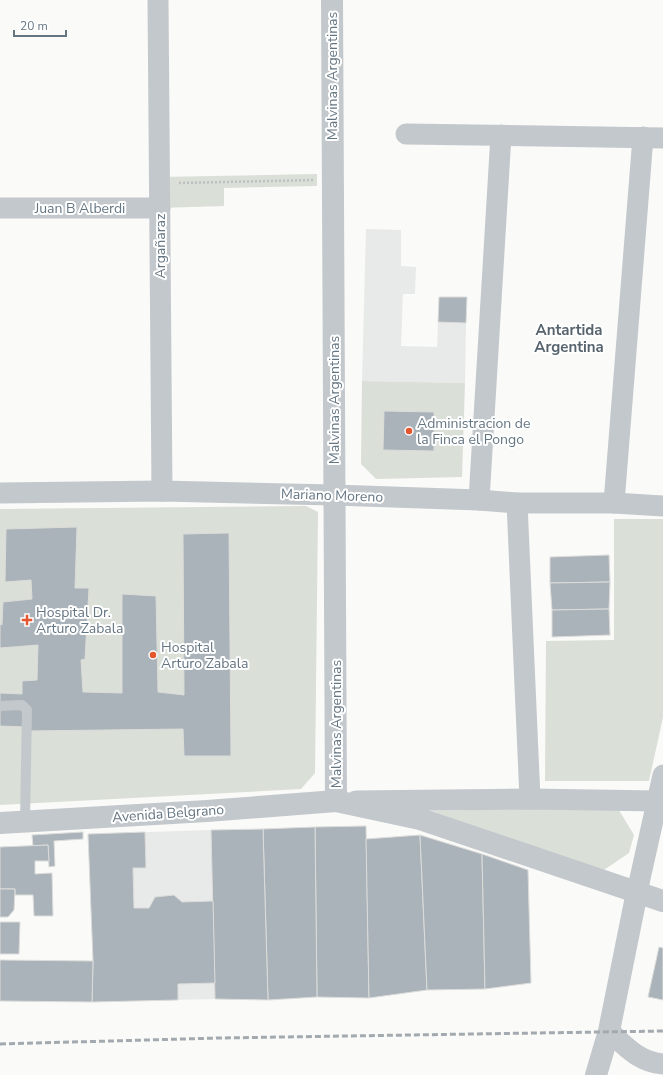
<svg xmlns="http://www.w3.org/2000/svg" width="663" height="1075" font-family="'Nunito Sans',sans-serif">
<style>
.built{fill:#e8e9e9}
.green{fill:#dadfd7}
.building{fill:#aab3b9;stroke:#dcdcda}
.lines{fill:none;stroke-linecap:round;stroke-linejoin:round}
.path{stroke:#bbbfc2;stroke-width:2.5;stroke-dasharray:2 2;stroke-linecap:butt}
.service{stroke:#c3c8cc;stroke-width:10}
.minor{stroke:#c3c8cc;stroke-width:21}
.tertiary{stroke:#c3c8cc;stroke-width:22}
.rail{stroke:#a2aab0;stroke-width:3;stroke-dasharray:6 3;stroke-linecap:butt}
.poi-dot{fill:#e4572e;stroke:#fff;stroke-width:1.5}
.labels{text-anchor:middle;stroke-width:4;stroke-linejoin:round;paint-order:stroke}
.street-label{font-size:14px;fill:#657683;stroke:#fff}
.poi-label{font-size:14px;fill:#657683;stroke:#fff;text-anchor:start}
.neighbourhood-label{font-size:15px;font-weight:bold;fill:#57646e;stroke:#fff}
</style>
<rect width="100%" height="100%" fill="#fafaf8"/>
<g class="built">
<path d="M366,229L401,230V266L416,267L415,294H403L401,346L437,347L438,322L466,323L465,383L362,381Z"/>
<path d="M211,830L215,999L92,1002L93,961L88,834Z"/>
</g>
<g class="green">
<path d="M317,174V186L224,188V206L160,208L159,177Z"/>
<path d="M362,381L465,383L462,477L376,479L361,464Z"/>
<path d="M306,506L318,512L315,773L301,789L0,805V509Z"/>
<path d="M614,519H663V717L649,781H545L546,641L614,640Z"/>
<path d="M617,807L634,835L629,853L601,872L431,811Z"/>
</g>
<g class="building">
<path d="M439,297H467L466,323L438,322Z"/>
<path d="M384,411L434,412V451L383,450Z"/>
<path d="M77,527L75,588H89L85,659L81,660L83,692L122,693V594L156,596L158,692L184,695L183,534L229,533L231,756H184L183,729L26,731V727L0,726V693L22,694V681L37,680L38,645L0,648V624L2,625L3,602L32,599L31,580L5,582L6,529Z"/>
<path d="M609,555L610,582L550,583V557Z"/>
<path d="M610,582L609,609L552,610L550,583Z"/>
<path d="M609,609L610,635L552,637V610Z"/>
<path d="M366,826L369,998L317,997L315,827Z"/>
<path d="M315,827L317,997L268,1000L263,829Z"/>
<path d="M263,829L268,1000L215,999L211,830Z"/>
<path d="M83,832V839L54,841L55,866L49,867L48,845L33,846L32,835Z"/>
<path d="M145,832L146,868H133L134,908H149L155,897L174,895L182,902L213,901L215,983L178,984V1000L92,1002L93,961L88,834Z"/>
<path d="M420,835L427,990L369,998L366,839Z"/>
<path d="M420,835L482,854L485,989L427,990Z"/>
<path d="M48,845L49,861H35V874L52,873L53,916H34L33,895H15V889H0V847Z"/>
<path d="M482,854L528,870L531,983L485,989Z"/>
<path d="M0,889H15L14,910L8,917H0Z"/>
<path d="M0,922H20L19,954H0Z"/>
<path d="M659,947L663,948V1000L648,997Z"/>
<path d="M0,960L93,961L92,1002L0,1001Z"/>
</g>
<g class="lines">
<path class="path" d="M179,183L314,180"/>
<path class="service" d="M0,706L22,705L27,710L25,822"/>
<g class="minor">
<path d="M158,0L162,491"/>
<path d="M406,134L663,138"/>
<path d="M0,208H160"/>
<path d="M0,493L162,491L334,495L479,500L517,503H614L663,506"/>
<path d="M479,500L501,135"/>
<path d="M517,503L530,799"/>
<path d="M614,503L643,137"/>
<path d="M356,801L530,799L658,801"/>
<path d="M637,892L663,775"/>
<path d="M609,1031C626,1047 639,1062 663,1064"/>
</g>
<g class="tertiary">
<path d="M332,0L336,801"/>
<path d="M0,823L207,811L336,801L420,819L663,901"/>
<path d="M596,1075L609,1031L637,892"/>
</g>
<path class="rail" d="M0,1044L220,1038L663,1031"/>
</g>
<g class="poi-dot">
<circle cx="409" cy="431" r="4"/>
<path d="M25 614h4v4h4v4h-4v4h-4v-4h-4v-4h4z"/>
<circle cx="153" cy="655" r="4"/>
</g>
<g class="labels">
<g class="street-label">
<text transform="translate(332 76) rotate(-90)" y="5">Malvinas Argentinas</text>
<text x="80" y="213">Juan B Alberdi</text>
<text transform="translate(160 246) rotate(-90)" y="5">Argañaraz</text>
<text transform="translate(334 400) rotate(-90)" y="5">Malvinas Argentinas</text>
<text transform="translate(332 495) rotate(2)" y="5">Mariano Moreno</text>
<text transform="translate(336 724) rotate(-90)" y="5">Malvinas Argentinas</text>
<text transform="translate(168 813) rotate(-4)" y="5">Avenida Belgrano</text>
</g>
<g class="poi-label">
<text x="417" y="428">Administracion de<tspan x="417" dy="16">la Finca el Pongo</tspan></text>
<text x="36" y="617">Hospital Dr.<tspan x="36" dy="16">Arturo Zabala</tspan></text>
<text x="161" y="652">Hospital<tspan x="161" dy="16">Arturo Zabala</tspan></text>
</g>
<g class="neighbourhood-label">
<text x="569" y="335">Antartida<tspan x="569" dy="17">Argentina</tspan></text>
</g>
</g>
<path d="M14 30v6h52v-6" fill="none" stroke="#657683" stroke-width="2"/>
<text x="20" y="30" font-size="12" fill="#657683" stroke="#ffffff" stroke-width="3" paint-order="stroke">20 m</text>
</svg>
